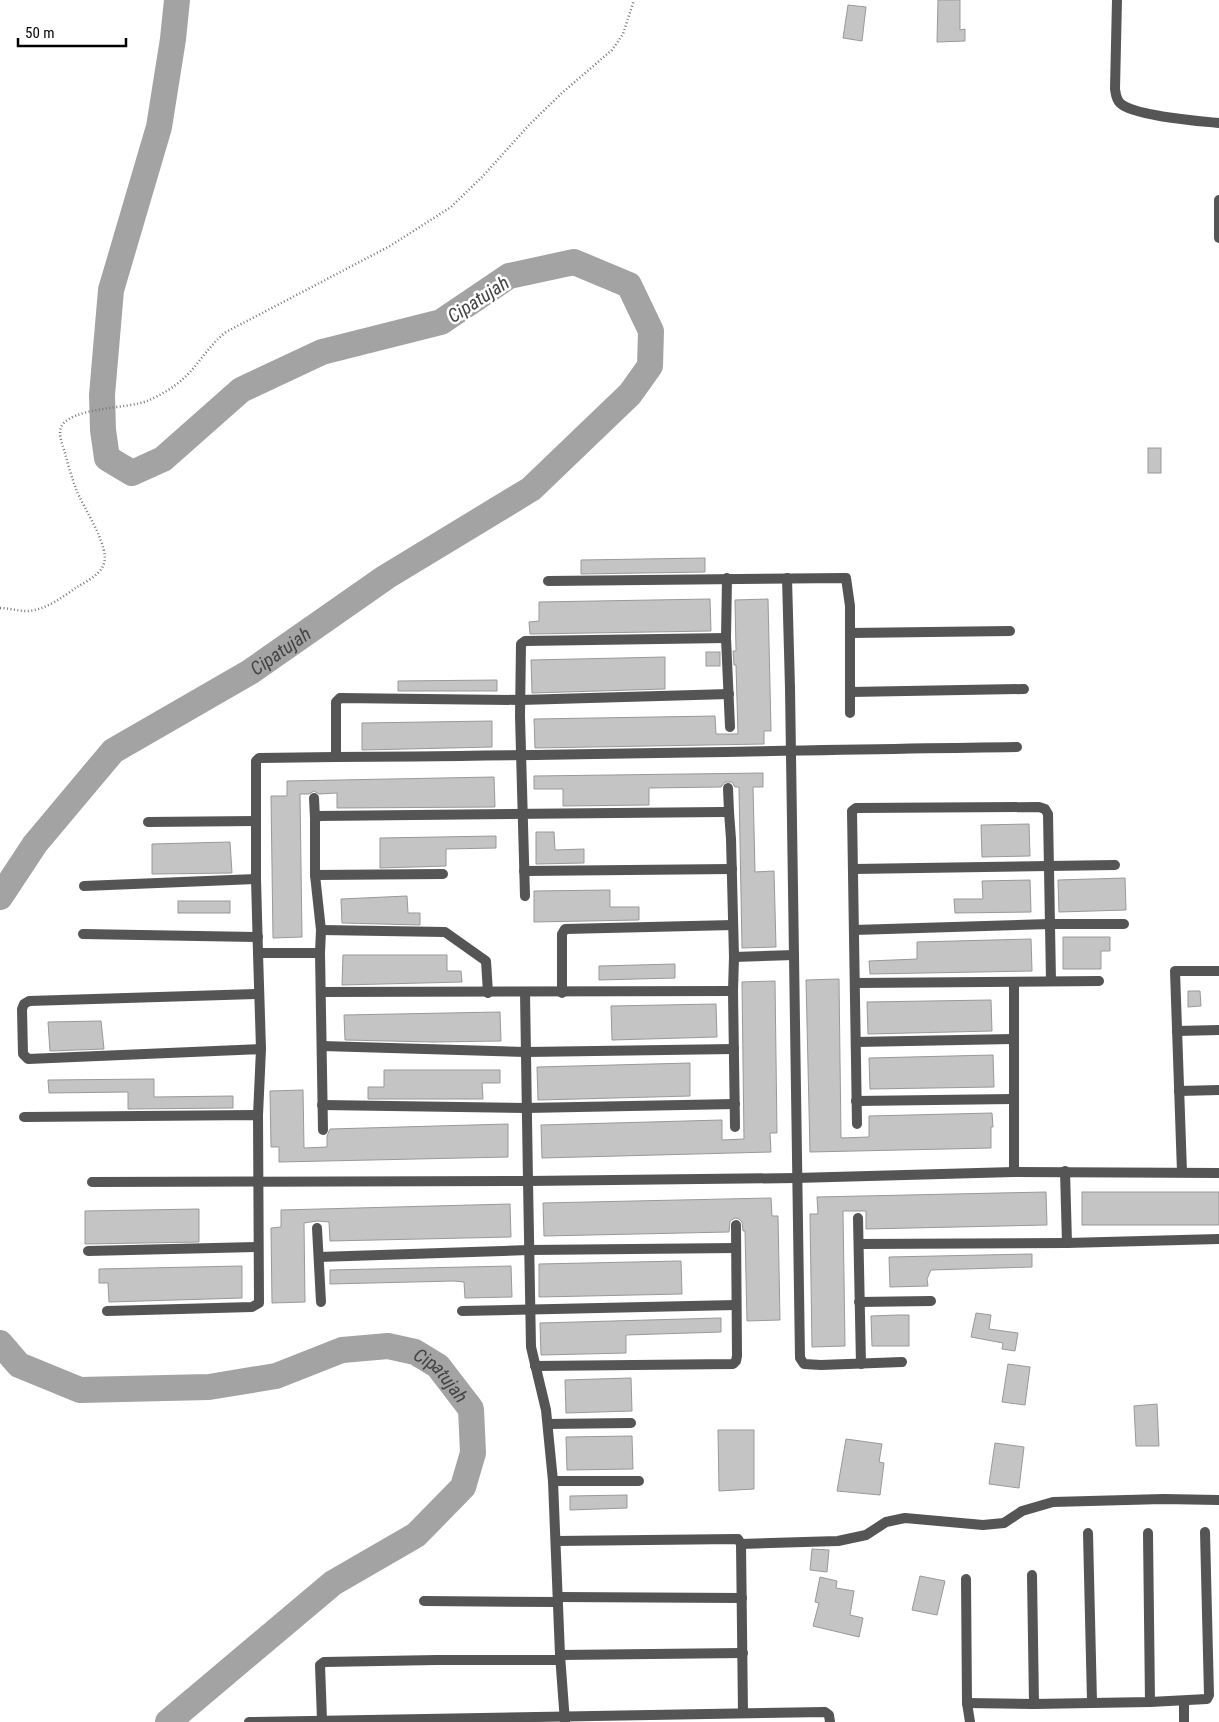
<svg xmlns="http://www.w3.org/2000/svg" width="1219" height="1722" font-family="'Roboto Condensed',sans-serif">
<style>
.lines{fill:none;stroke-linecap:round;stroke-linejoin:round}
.river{stroke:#a3a3a3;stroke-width:26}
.building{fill:#c4c4c4;stroke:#999}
.path{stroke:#777;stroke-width:2.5;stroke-dasharray:1 2.5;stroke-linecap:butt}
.minor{stroke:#555;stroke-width:10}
.labels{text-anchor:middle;stroke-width:5;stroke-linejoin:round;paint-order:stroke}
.water-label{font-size:19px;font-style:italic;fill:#444;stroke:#fff}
</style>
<rect width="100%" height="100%" fill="#fff"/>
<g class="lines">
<g class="river">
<path id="s1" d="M0,897L35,844L113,751L250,672L386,577L531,489L630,394L650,366L651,331L629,285L574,262L509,276L441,322L322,352L241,390L163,459L132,473L107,458L103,430L102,395L111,290L159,127L173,39L177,0"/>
<path id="s2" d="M0,1343L19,1365L80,1390L209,1387L276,1376L342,1350L388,1346L415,1352L438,1366L471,1409L473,1453L463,1487L416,1535L333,1583L168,1722"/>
</g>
</g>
<g class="building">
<path d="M938,0H960V30L965,29V41L937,42Z"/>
<path d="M848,5L866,7L862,41L843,38Z"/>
<rect x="1148" y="448" width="13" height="25"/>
<path d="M705,558V572L581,574V560Z"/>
<path d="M710,599L711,631L530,634L529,622L539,621V602Z"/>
<path d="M768,599L771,731H764V744L535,748L534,719L715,716L716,734H738L736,665H734L733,651H736L735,600Z"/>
<rect x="706" y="652" width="14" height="14"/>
<path d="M665,657V689L532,693L531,660Z"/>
<path d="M497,680V691H398V681Z"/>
<path d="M492,721V747L362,750V723Z"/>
<path d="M763,773V787H753L755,872L774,871L776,947L742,948L739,787H735L732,782H725L721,787L649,788V805L563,806V789H534V776Z"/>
<path d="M494,777L495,807L337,808V793L319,794L314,791L309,794H300L302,937L273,938L271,796H287V781Z"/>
<path d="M1029,824L1030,856L982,857L981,825Z"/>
<path d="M536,832H554L555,850L584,849V863L536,864Z"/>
<path d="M496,836V848L446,849V866L380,868V838Z"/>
<path d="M230,842L232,873L152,874V844Z"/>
<path d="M1125,878L1126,910L1059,912L1058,880Z"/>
<path d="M1030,880L1031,912L955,913L954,899H983L982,881Z"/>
<path d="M610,890V907H639V920L534,922V891Z"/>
<path d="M407,896L408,913H420V925L342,923L341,899Z"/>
<rect x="178" y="901" width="52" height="12"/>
<path d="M1063,937H1110V951H1101V969H1063Z"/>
<path d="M1031,939L1032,971L870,974L869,961L917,959V942Z"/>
<path d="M343,955H447V971H461L462,982L342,985Z"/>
<path d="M675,964V978L599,980V966Z"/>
<path d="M839,979L841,1138L869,1137V1116L992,1113L993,1127H991V1148L810,1152L806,980Z"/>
<path d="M775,981L777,1133H770L771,1152L542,1158L541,1125L722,1120V1140L744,1139L742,982Z"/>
<path d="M1188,991H1200L1201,1006L1188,1007Z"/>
<path d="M991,1000L992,1031L868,1034L867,1002Z"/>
<path d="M716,1004L717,1037L612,1040L611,1006Z"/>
<path d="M500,1012L501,1041L433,1042L345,1040L344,1015Z"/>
<path d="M101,1021L104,1049L50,1051L48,1022Z"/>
<path d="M993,1055L994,1087L870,1089L869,1058Z"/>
<path d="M690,1063V1096L538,1100L537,1067Z"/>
<path d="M384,1070H500V1083H482L483,1099H368V1087H384Z"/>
<path d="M154,1079V1097L233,1096V1108L128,1109V1092L49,1093L48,1080Z"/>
<path d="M303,1090L304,1148L327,1147V1136L330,1129L508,1124V1157L279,1162V1147H271L270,1091Z"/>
<path d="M1046,1192L1047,1225L866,1229V1211H843L845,1346L812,1347L810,1214H818L817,1197Z"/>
<rect x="1082" y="1192" width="137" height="33"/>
<path d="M771,1198L772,1216H778L780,1320L747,1321L745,1231H743L742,1222L739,1219L735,1218L730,1221L729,1232L544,1236L543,1203Z"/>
<path d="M510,1204L511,1237L330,1241L329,1222L317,1221L304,1223L305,1302L272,1303L271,1228L281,1227V1210Z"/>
<path d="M199,1209V1242L85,1244V1211Z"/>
<path d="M1032,1254V1267L931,1270L927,1279L928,1286L890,1287L889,1257Z"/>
<path d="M681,1261L682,1294L539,1297V1264Z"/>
<path d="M242,1266V1298L109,1302L108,1283H99V1269Z"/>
<path d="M511,1266L512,1297L465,1298L464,1282L454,1281L330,1284V1270Z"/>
<path d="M976,1313L991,1315L989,1329L1018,1333L1015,1351L1002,1349L1003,1343L971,1337Z"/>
<path d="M898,1315H909V1346H872L871,1316Z"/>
<path d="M721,1318V1332L626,1335V1353L541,1355L540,1323Z"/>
<path d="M1008,1364L1030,1367L1025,1405L1002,1402Z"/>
<path d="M631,1378L632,1411L566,1413L565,1380Z"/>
<path d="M1157,1404L1159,1446H1136L1134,1406Z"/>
<path d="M718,1430H754V1489L719,1491Z"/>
<path d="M632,1436L633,1469L567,1470L566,1437Z"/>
<path d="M846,1439L882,1444L879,1462L884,1463L880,1495L837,1491Z"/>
<path d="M995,1443L1024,1447L1019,1488L989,1484Z"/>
<path d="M627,1495V1508L570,1510V1496Z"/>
<path d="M812,1549L829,1550L827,1572L810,1570Z"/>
<path d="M920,1576L945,1581L937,1615L912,1610Z"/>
<path d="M820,1577L837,1581L836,1588L854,1591L850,1615L863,1618L859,1637L813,1626L819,1603L815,1602Z"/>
</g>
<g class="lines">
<path class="path" d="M0,608C9,608 17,611 26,611C44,611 63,597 77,587C86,582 99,575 103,566C112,548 83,508 76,489C72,478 68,465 65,453C63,446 58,435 61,427C71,407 127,409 147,401C159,396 175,387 185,377C200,363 209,345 226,332L390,246L451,207L483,176L529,125L563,92L612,50L623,34L634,0"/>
<g class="minor">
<path d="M1117,0L1115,89C1116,95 1116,99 1120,103C1133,116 1199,121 1219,123"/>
<path d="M1219,200V238"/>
<path d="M727,578L726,638L730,727"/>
<path d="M787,578L790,688L800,1358L804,1364L821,1365L902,1362"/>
<path d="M548,581L846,578L850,606V713"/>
<path d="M850,633L1010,631"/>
<path d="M850,692L1024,689"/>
<path d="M729,694L520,700L340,698L336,702V757C563,756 790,750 1017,747"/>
<path d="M336,757L259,758L256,761V879L258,953H320L321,930L315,875V820L318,816L723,812H729L731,839L734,957L794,955"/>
<path d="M728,788L729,812"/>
<path d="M314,798L315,818"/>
<path d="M148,822L256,821"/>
<path d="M854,869L1115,865"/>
<path d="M524,871L732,869"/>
<path d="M315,875L443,874"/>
<path d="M84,886L256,879"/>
<path d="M525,896L520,716L521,644L525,641L726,638"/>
<path d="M321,930L445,932L486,961L488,993"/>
<path d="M854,930L1050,924H1124"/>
<path d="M83,934L258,937"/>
<path d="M258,953L261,1049"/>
<path d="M320,953L323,1130"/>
<path d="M734,957L733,991L735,1127"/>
<path d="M1014,982V1172"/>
<path d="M855,983L1099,981"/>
<path d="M321,992L733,991"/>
<path d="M562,993V934L565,929L733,925"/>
<path d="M1177,1031L1219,1030"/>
<path d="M856,1042L1013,1039"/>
<path d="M322,1046L526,1052L734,1049"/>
<path d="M1179,1091L1219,1090"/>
<path d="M856,1101L1013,1099"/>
<path d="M322,1105L526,1108L735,1104"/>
<path d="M258,1115L261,1049L28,1059L23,1054L22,1009L24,1004L29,1001L258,994"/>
<path d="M24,1117L258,1115L259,1303L252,1307L107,1311"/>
<path d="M857,1124L852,811L856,808L1039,807L1045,809L1048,814L1051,981"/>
<path d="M1065,1171L1067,1243"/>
<path d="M1182,1172L1175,971H1219"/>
<path d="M92,1182L528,1181L525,992"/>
<path d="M858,1218L861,1364"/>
<path d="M317,1228L321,1302"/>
<path d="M859,1244L1067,1243L1219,1239"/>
<path d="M88,1251L258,1247"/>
<path d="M319,1257L529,1250L736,1248"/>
<path d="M859,1302L931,1301"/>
<path d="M462,1311L736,1305"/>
<path d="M535,1366L733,1364L736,1361L737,1356L736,1225"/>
<path d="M548,1424L631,1423"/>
<path d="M553,1481H639"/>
<path d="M1088,1533L1092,1702"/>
<path d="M1148,1533L1150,1702"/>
<path d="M556,1541L738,1539L741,1544L743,1713"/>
<path d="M741,1544L838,1541L866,1535L886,1522L905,1518L983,1525L1004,1523L1022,1511L1053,1502L1163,1499L1219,1500"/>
<path d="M1032,1575L1034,1704"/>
<path d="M966,1579L967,1703L970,1722"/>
<path d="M558,1597L742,1598"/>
<path d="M424,1601L558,1602"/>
<path d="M560,1655L743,1653"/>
<path d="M1184,1701V1722"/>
<path d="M967,1703L1034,1704L1150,1702L1207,1699L1209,1695L1205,1532"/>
<path d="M322,1720L320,1665L324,1662L437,1660H560"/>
<path d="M249,1722L825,1712L829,1715L830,1722"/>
<path d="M565,1722L560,1655L553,1481L546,1410L531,1347L528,1181L796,1178L1014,1172L1219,1173"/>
</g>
</g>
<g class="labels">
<g class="water-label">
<text transform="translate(478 299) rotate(-33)" y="7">Cipatujah</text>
<text dy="7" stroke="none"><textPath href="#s1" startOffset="380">Cipatujah</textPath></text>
<text dy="7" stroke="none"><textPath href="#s2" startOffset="472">Cipatujah</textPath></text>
</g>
</g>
<path d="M18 38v8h108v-8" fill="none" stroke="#000000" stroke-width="2.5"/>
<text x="25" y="38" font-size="15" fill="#000000" stroke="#ffffff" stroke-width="4" paint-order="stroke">50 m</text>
</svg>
